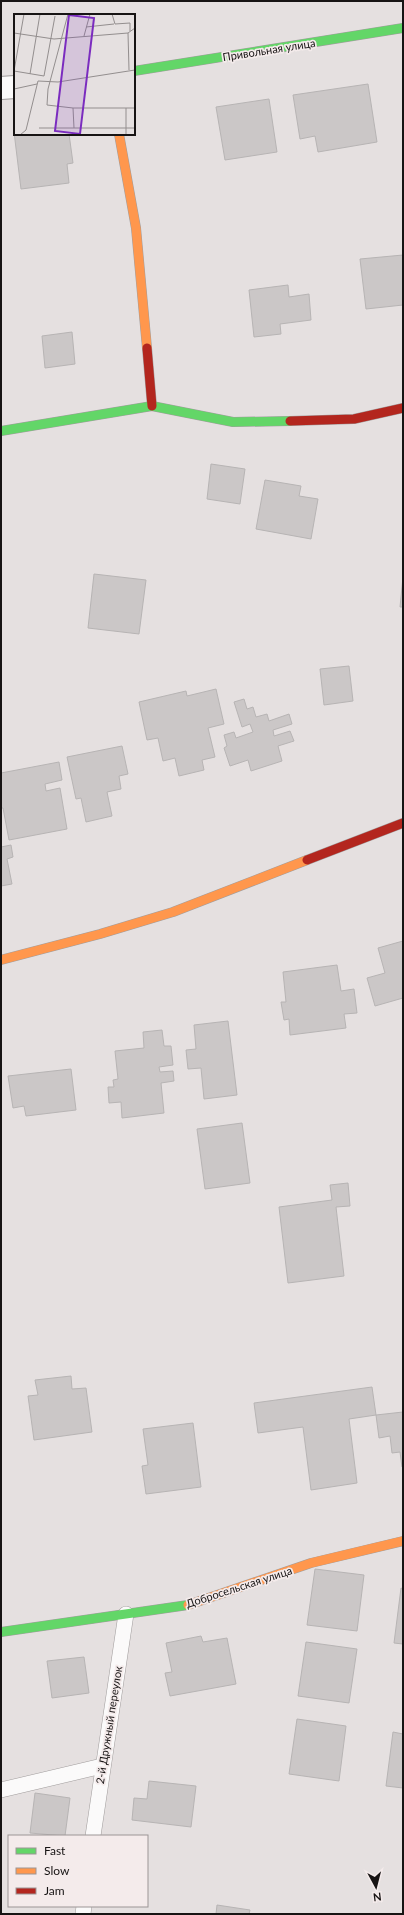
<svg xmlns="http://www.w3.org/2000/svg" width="404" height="1915" font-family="Lato,sans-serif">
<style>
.building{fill:#cbc7c7;stroke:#b7b4b4}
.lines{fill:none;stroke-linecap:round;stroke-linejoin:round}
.lane-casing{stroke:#a19d9d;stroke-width:16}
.street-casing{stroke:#a19d9d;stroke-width:24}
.fast-casing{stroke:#a19d9d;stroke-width:10}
.slow-casing{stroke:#a19d9d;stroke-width:10}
.jam-casing{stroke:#a19d9d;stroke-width:10}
.lane{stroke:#fbfafa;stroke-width:15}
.street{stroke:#fbfafa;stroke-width:22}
.fast{stroke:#63d668;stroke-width:9}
.slow{stroke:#ff974d;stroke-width:9}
.jam{stroke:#b3261e;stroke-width:9}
.labels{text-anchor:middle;stroke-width:3.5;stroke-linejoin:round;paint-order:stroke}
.street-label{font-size:11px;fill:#171414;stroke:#f4ebeb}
.inset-road{fill:none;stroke:#938e8e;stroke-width:1}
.view{fill:#7b2cbf;fill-opacity:0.15;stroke:#7b2cbf;stroke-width:2}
.inset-edge{fill:none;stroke:#171414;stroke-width:2}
</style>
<rect width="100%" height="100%" fill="#e5e0e0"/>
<g class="building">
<path d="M368,84L377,142L318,152L315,136L300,139L293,95Z"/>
<path d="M269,99L277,152L225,160L216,107Z"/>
<path d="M14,132L15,134H69L73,163L67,164L69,183L21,189Z"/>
<path d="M403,255V305L366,309L360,259Z"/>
<path d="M288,285L289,297L309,294L311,320L280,324L281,334L254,337L249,290Z"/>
<path d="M72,332L75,364L45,368L42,336Z"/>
<path d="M211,464L245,469L240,504L207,499Z"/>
<path d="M265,480L301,486L299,496L318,499L311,539L256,529Z"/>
<path d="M94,574L146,580L139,634L88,628Z"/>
<path d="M403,577V607H400Z"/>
<path d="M349,666L353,701L324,705L320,669Z"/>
<path d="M216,689L224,724L208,728L215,757L202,760L204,770L179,776L175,758L163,761L158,738L147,740L139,702L186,691L187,696Z"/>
<path d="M244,699L247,709L253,707L256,717L267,714L269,721L289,714L292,724L273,730L274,736L290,731L294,741L278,746L282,761L251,771L248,760L230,766L224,748L227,746L224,735L234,732L236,738L253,732L250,724L242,727L234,702Z"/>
<path d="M122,746L128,774L119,776L121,789L107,792L112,816L86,822L81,798L76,799L67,757Z"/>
<path d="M59,762L62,780L45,784L46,791L60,788L67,829L9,840L3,808H1V773Z"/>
<path d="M11,845L13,857L7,859L12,884L1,886V847Z"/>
<path d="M403,941V998L375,1006L367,978L385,973L378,948Z"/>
<path d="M337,965L341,991L354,989L357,1013L344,1014L346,1028L290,1035L289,1019L284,1020L281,1002H286L283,972Z"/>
<path d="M228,1021L237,1095L204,1099L201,1068L188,1069L186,1050L196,1049L194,1025Z"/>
<path d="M162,1030L164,1046H171L173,1065L159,1067L160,1072L173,1071L174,1081L161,1083L164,1113L122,1118L121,1102L109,1103L108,1087H114L113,1080L118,1079L115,1051L144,1048L143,1032Z"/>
<path d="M71,1069L76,1110L26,1116L24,1106L13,1108L8,1076Z"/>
<path d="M242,1123L250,1183L205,1189L197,1129Z"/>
<path d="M348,1183L350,1206L336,1207L344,1276L288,1283L279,1207L332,1200L330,1185Z"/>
<path d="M71,1376L72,1389L86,1388L92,1432L34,1440L28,1396L38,1395L35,1380Z"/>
<path d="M372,1387L376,1415L349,1419L357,1483L311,1490L303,1427L258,1433L254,1403Z"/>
<path d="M403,1412V1467H402L400,1452L392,1453L390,1436L379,1438L376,1415Z"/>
<path d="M193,1423L201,1487L146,1494L142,1466L148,1465L143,1429Z"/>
<path d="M315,1569L364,1575L357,1631L307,1625Z"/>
<path d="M401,1588L403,1589V1644L394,1643Z"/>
<path d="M201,1636L203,1642L227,1638L236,1684L170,1696L165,1673L172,1672L166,1643Z"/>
<path d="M306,1642L357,1649L349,1703L298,1696Z"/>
<path d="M84,1657L89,1693L52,1698L47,1661Z"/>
<path d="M297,1719L346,1726L339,1781L289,1774Z"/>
<path d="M393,1732L403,1734V1788L386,1786Z"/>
<path d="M149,1781L196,1786L191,1827L132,1820L134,1798L147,1799Z"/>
<path d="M35,1793L70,1798L65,1836L30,1833Z"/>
<path d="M217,1905L250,1910L249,1914H216Z"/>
</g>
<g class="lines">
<defs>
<g id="lane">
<path d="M1,1790L102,1766"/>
<path d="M93,1836L126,1614"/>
<path d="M83,1914L84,1906"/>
</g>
<path id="street" d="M1,88L15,87"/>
<g id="fast">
<path d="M134,71L403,28"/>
<path d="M1,431L152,406L233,422L290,421"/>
<path d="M1,1632L188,1605"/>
</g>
<g id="slow">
<path d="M119,134L136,228L147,348"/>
<path d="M1,960L100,934L173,912L307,860"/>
<path d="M188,1605L311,1563L403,1541"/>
</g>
<g id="jam">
<path d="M147,348L152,406"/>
<path d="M290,421L354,419L403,408"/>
<path d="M307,860L403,823"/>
</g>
</defs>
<use href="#lane" class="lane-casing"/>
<use href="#street" class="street-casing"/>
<use href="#fast" class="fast-casing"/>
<use href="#slow" class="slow-casing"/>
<use href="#jam" class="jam-casing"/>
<use href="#lane" class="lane"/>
<use href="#street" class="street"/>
<use href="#fast" class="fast"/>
<use href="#slow" class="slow"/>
<use href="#jam" class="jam"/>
</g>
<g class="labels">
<g class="street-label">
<text transform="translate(269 50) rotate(-9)" y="4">Привольная улица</text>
<text transform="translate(239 1587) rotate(-18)" y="4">Добросельская улица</text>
<text transform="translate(109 1725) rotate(-81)" y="4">2-й Дружный переулок</text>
</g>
</g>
<g transform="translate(14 14)">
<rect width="121" height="121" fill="#e5e0e0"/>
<path class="inset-road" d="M54,0L34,75L33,91L59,94H121M98,0L101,10L116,9V17M72,13L100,10M0,19L40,25L114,19L121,14M114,19L115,56M70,22L76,0M0,57L30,62L41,2M0,57L10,0M16,60L26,0M0,75L23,70M59,94L60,114M25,114H121M6,121L12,116L24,67L44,68L121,56M112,121V94"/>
<path class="view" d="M55,1L80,4L66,120L41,117Z"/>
<rect width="121" height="121" class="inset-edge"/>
</g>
<rect width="404" height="1915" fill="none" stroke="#171414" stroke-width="4"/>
<rect x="8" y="1835" width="140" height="72" fill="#f4ebeb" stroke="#9c9595"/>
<rect x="16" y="1848" width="20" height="6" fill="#63d668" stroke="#9c9595"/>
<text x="44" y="1855" font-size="12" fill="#171414">Fast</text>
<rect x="16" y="1868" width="20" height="6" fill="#ff974d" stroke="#9c9595"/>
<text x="44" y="1875" font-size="12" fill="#171414">Slow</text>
<rect x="16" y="1888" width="20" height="6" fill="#b3261e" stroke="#9c9595"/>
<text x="44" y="1895" font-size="12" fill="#171414">Jam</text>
<g transform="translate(376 1887) rotate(173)" stroke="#f4ebeb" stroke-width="3" paint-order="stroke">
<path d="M0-3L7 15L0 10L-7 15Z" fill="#171414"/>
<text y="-6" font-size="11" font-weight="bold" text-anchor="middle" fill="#171414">N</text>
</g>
</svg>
